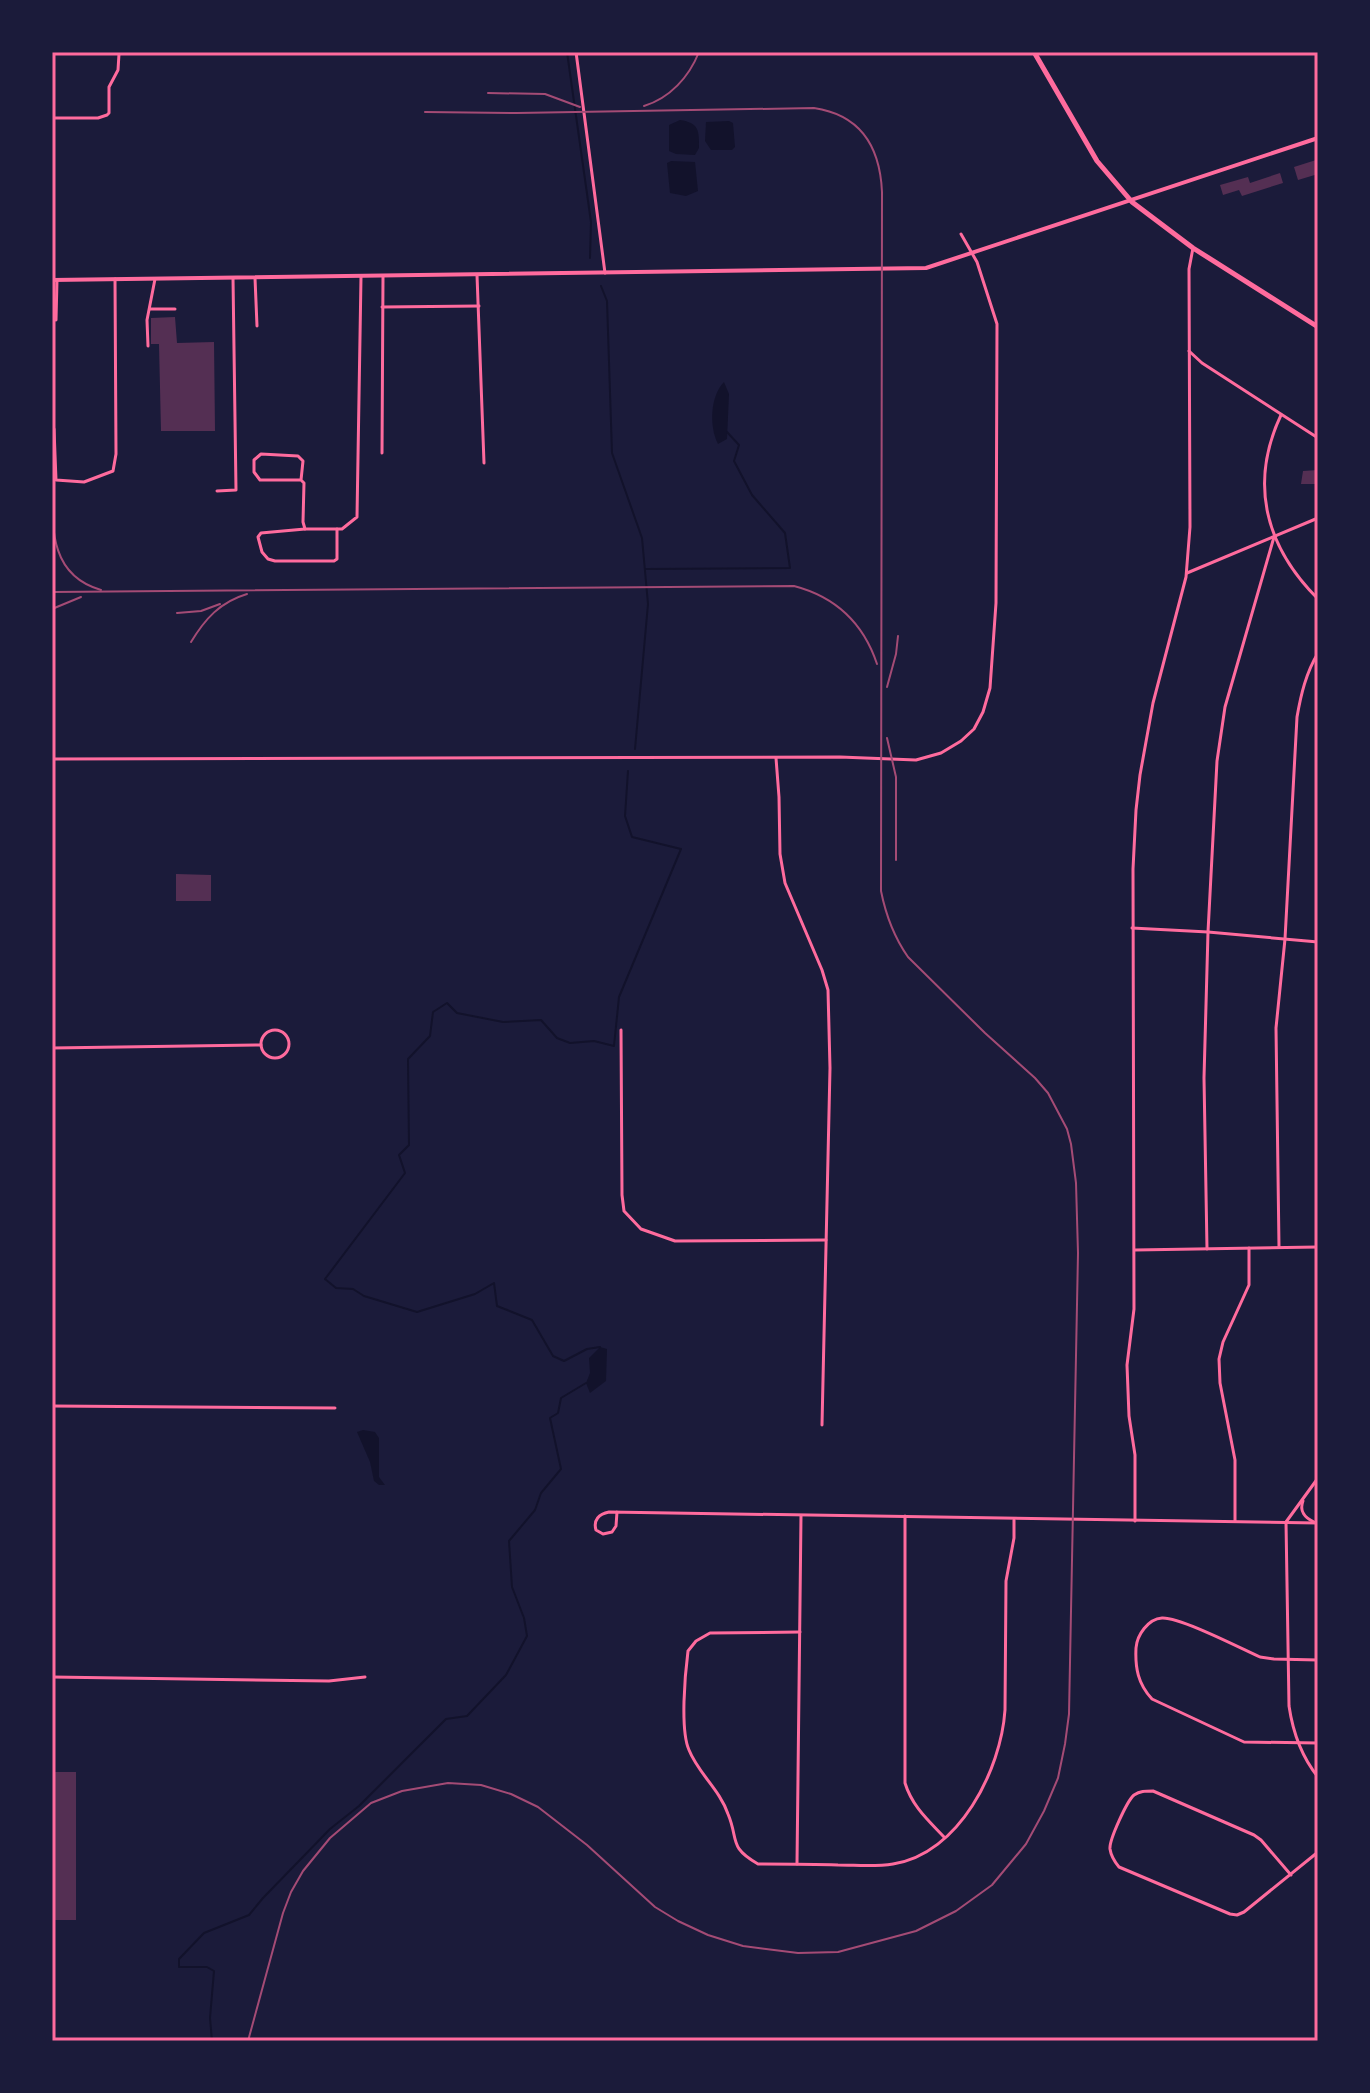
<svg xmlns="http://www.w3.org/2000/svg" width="1370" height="2093" font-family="'Asap Condensed',sans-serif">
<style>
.water{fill:#12122b}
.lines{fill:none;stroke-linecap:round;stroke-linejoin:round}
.stream{stroke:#12122b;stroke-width:2}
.building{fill:#542f53}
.minor{stroke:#ff6b9d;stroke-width:3}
.tertiary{stroke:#ff6b9d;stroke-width:4}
.primary{stroke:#ff6b9d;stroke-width:5}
.rail{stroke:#a44b75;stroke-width:2}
.neatline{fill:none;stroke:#ff6b9d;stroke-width:3}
</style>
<rect width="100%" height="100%" fill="#1b1b3a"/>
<g class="water">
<path d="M680,120C699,123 699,130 699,148L695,155L676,154L669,151V125Z"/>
<path d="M729,121L733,123L735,147L732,150H711L705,141L706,122Z"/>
<path d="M671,161L695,162L698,191L686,196L670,193L667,163Z"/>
<path d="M724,382L729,394L727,439L718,444C709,427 710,396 724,382Z"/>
<path d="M600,1347L607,1349L606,1381L590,1393L586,1383L590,1373L589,1358Z"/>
<path d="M363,1430L375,1432L379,1438V1477L385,1485H379L374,1481L370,1462L357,1432Z"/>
</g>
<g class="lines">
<g class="stream">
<path d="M567,52L591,222L590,258"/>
<path d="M601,286L607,301L612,453L642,538L648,604L635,749"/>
<path d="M646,569L790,568L785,533L752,495L734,461L739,445L727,432"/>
<path d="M600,1347L587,1349L564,1361L553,1356L532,1320L497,1306L494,1283L475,1294L417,1312L364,1296L353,1289L336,1288L325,1279L405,1173L399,1155L409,1145L408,1059L430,1036L433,1012L447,1003L457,1013L503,1022L541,1020L557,1038L570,1043L594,1041L614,1046L619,997L681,849L632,837L625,816L628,771"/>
<path d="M212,2041L210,2018L214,1971L207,1967H179V1959L204,1933L249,1915L263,1898L330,1829L359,1806L446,1719L467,1716L506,1675L527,1636L524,1618L512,1587L509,1541L535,1510L541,1493L561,1469L550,1418L558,1413L561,1398L586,1383"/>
</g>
</g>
<g class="building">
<path d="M1316,160L1318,174L1298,180L1294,167Z"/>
<path d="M1280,173L1283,183L1242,196L1239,190L1223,195L1220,185L1248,177L1250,183Z"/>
<path d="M175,317L177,343L214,342L215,431H161L159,344H151V318Z"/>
<path d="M1318,470V484H1301L1303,471Z"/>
<path d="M176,874L211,875V901H176Z"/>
<rect x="52" y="1772" width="24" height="148"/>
</g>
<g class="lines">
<g class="minor">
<path d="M576,52L605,273"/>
<path d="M52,118H98L107,115L109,113V87L118,70L119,54"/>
<path d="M477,275L484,463"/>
<path d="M255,278L257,326"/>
<path d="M382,307L479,306"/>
<path d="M150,309H175"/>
<path d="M56,320L57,280"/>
<path d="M148,346L147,320L155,279"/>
<path d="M1189,351L1202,363L1318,438"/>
<path d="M1281,415C1249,483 1265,546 1318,599"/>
<path d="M54,429L56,480L84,482L113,471L116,454L115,279"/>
<path d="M382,453L383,277"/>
<path d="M301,480L303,461L298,456L261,454L254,460V472L260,480H301L304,483L303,522L305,529H342L357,517L361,277"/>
<path d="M217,491L236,490L233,278"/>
<path d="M305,529L261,533L258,537L262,552L268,559L275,561H334L337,559V529"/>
<path d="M1187,573L1318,518"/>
<path d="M776,758L779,797L780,854L785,883L822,970L828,990L830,1068L822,1425"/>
<path d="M52,759L840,757L916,760L941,753L961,741L974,729L983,712L990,688L996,603L997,324L977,262L961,234"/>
<path d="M1132,928L1208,932L1318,942"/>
<circle cx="275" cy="1044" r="14"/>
<path d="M621,1030L622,1195L624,1211L641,1229L675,1241L826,1240"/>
<path d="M52,1048L261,1045"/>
<path d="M1279,1247L1276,1028L1285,939L1297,717C1301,694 1306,673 1318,653"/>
<path d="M1207,1249L1204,1078L1208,932L1217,761L1225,707L1274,537"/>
<path d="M1135,1250L1318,1247"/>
<path d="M52,1406L335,1408"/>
<path d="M1303,1501C1299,1511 1305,1518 1314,1522"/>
<path d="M617,1512L616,1526L612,1532L603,1534L596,1530C593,1520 599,1514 609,1512L1318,1523"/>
<path d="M905,1516V1783C912,1806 928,1820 944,1837"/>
<path d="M1135,1521V1455L1129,1416L1127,1365L1134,1309L1133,869L1136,810L1140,775L1153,703L1186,577L1190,527L1189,269L1193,248"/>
<path d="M1235,1521V1460L1220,1383L1219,1359L1223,1342L1249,1285V1248"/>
<path d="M1286,1522L1289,1706C1293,1733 1301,1756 1318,1777"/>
<path d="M1286,1522L1318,1478"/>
<path d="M800,1632L710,1633L696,1641L688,1651C685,1674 680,1730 689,1750C698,1773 720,1790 728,1814C739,1840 728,1847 758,1864C784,1864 811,1864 838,1865C856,1865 875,1867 893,1864C959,1854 1001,1770 1005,1710L1006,1581L1014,1538V1520"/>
<path d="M1318,1660L1274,1659L1260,1657C1240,1648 1180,1617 1162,1618C1148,1619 1137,1635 1136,1648C1135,1668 1138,1684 1152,1699L1244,1742L1318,1743"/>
<path d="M52,1677L329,1681L365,1677"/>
<path d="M797,1864L801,1516"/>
<path d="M1291,1875L1261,1840L1254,1835L1153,1791C1145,1791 1140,1791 1134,1795C1127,1801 1109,1840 1110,1849C1111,1856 1114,1861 1119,1867L1230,1914L1237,1915L1244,1912L1318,1852"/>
</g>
<path class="tertiary" d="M52,280L926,268L1318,138"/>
<path class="primary" d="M1034,52L1097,161L1132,202L1193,248L1318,327"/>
<g class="rail">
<path d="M488,93L545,94L580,107"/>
<path d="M644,106C670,98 689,77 699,52"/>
<path d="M52,472C53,519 45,574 101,590"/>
<path d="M52,592L794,586C836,597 863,622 877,664"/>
<path d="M52,609L81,597"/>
<path d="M177,613L201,611L220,604"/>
<path d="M191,642C205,619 220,602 247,594"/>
<path d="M887,687L896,654L898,636"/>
<path d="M887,738L896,777V860"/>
<path d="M248,2041L283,1913L291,1892L303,1871L330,1838L371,1803L402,1791L448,1783L481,1785L511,1794L538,1807L587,1845L655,1907L678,1921L708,1935L743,1946L798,1953L838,1952L916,1931L956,1911L992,1885L1026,1844L1044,1811L1058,1778L1065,1744L1069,1714L1078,1253L1076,1183L1071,1144L1067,1129L1048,1093L1035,1078L985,1033L908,957C894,937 886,916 881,891L882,192C880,147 861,115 814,108L517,113L425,112"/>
</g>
</g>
<rect width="1370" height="2093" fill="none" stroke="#1b1b3a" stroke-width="108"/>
<rect x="54" y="54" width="1262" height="1985" class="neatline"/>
</svg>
